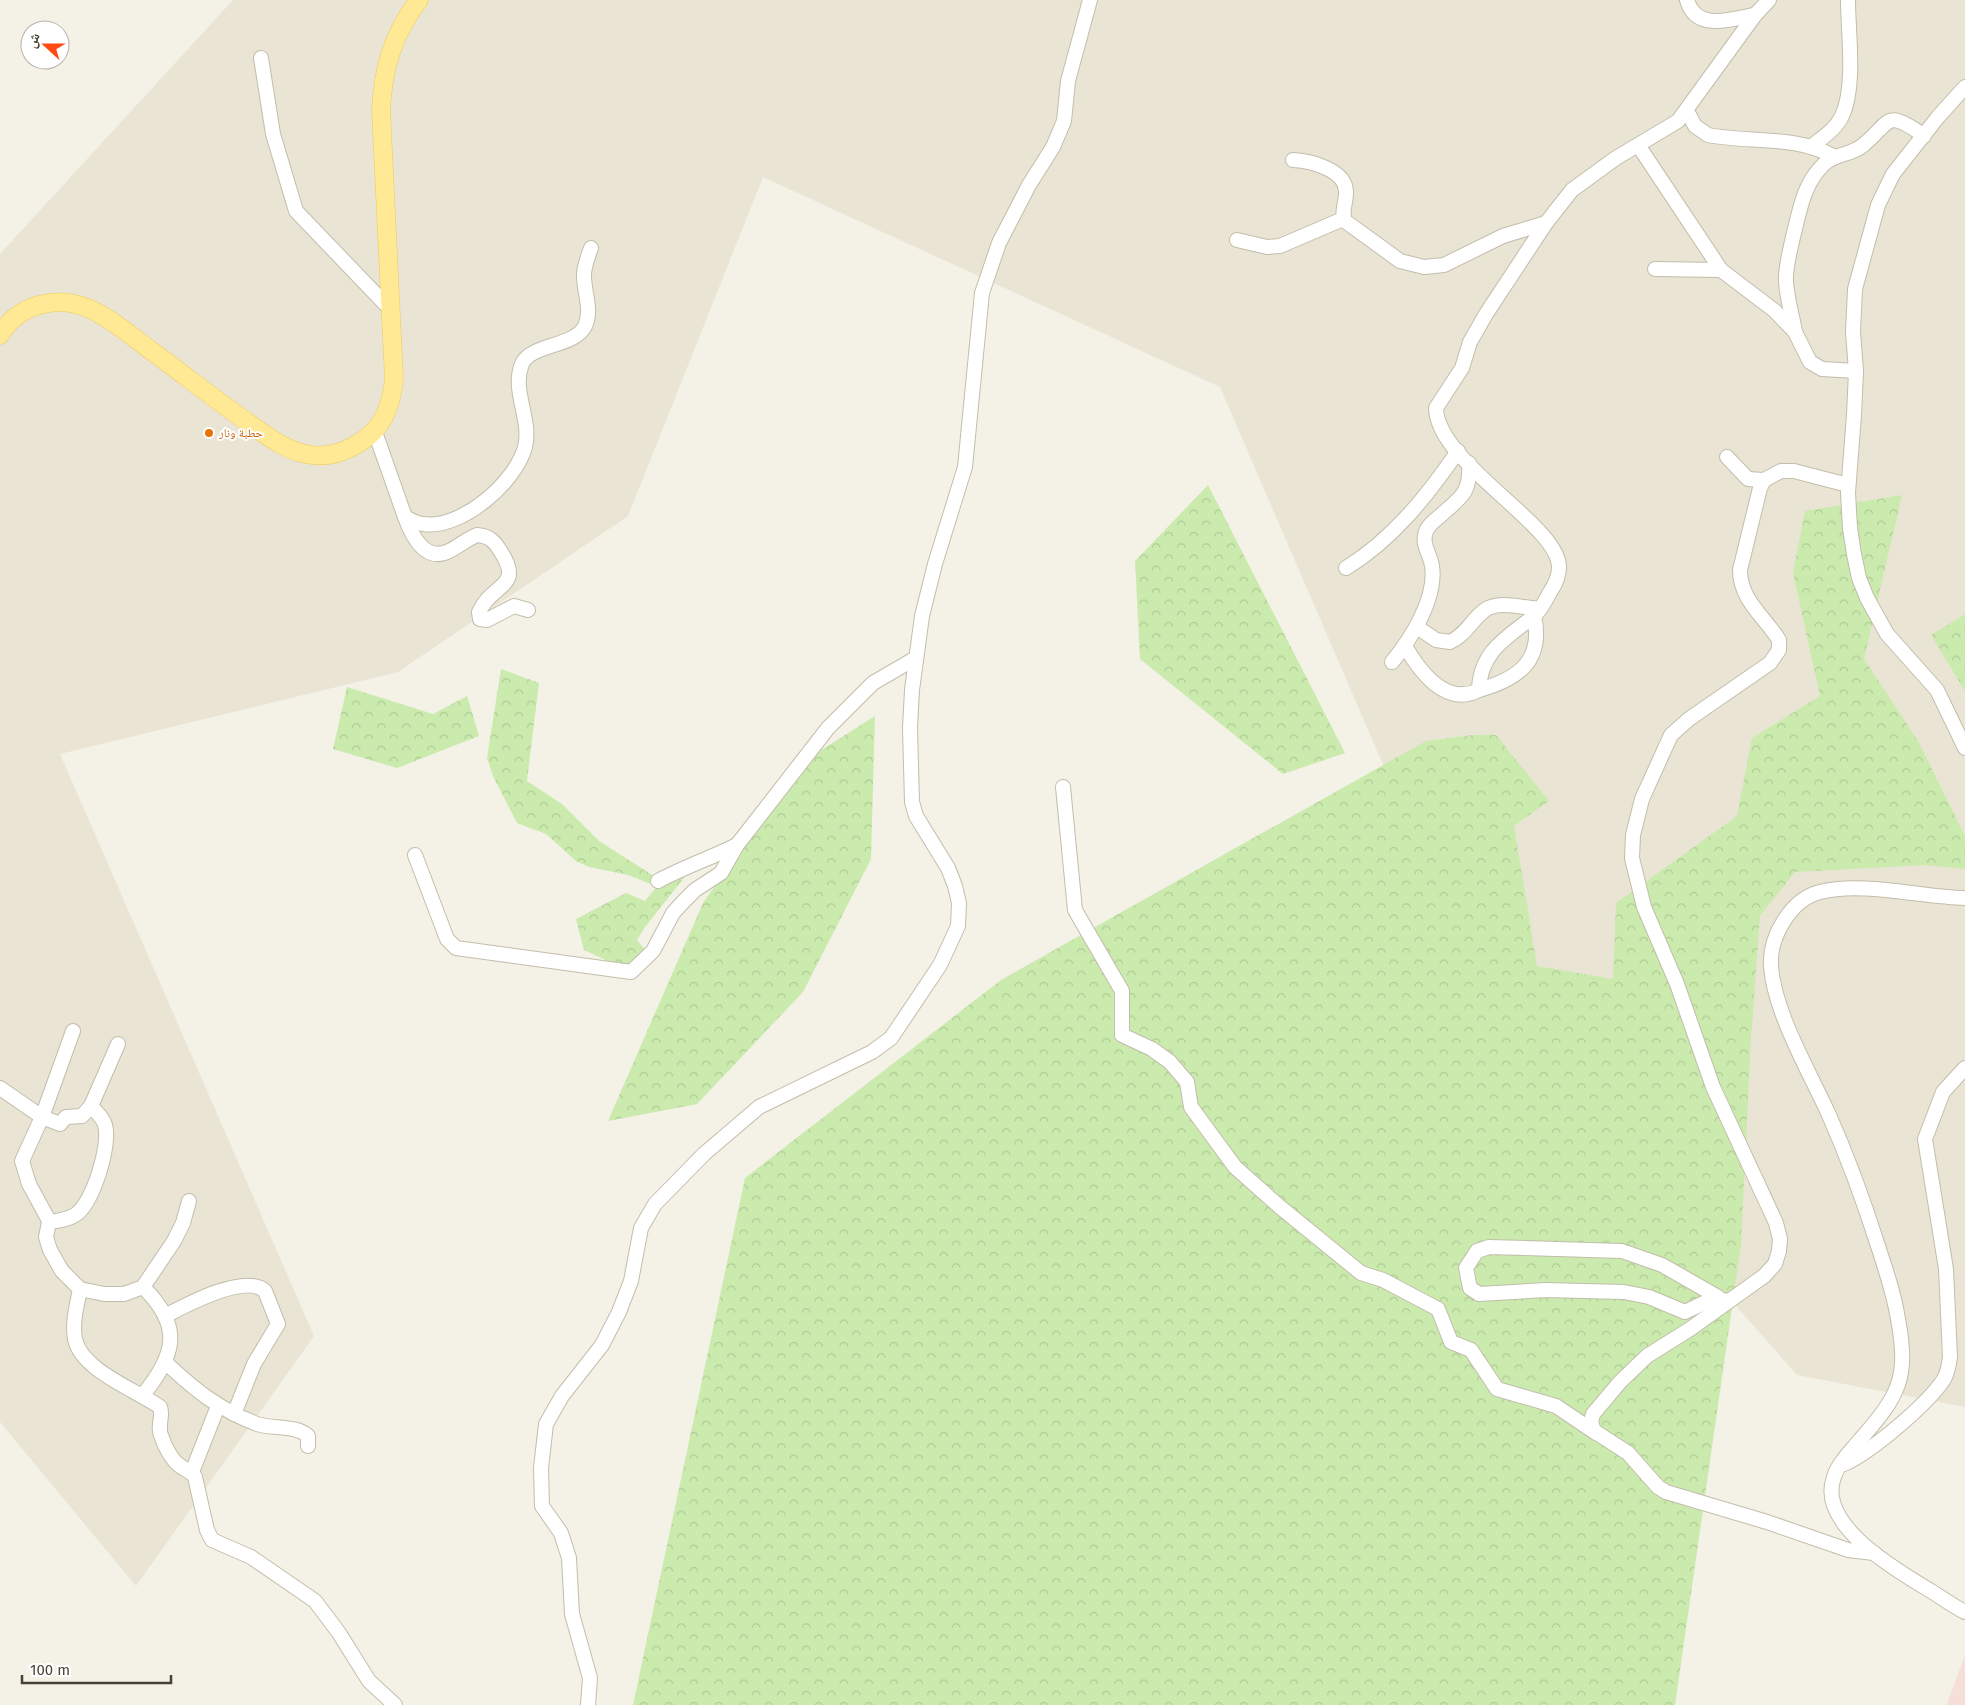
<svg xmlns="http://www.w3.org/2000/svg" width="1965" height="1705" font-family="'Fira Sans','Noto Naskh Arabic',sans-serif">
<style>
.residential{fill:#e9e4d4}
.medical{fill:#f6dfd9}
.forest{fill:url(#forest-crowns)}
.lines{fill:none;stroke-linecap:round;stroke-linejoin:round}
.minor-casing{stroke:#c3bdab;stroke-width:16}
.major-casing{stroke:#ebcc5e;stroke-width:19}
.minor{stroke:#fff;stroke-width:14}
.major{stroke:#ffe995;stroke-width:18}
.food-dot{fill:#e8710a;stroke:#fff;stroke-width:2}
.labels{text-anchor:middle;stroke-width:4;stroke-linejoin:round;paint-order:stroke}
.food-label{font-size:12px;fill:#c56008;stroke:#fff;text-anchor:start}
</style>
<defs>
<pattern id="forest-crowns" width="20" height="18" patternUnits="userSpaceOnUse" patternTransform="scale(1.25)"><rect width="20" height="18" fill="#caebad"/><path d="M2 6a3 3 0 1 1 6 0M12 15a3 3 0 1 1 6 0" fill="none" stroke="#afcb95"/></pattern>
</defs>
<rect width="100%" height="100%" fill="#f4f1e7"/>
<path class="residential" d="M233,0H1965V1407L1797,1375L1502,1040L1220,387L763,177L628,516L398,672L60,754L314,1336L136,1586L0,1422V254Z"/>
<path class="medical" d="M1965,1655V1705H1945L1947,1704Z"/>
<g class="forest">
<path d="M1208,485L1345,753L1283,774L1140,659L1135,561Z"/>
<path d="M1902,495L1864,659L1918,741L1965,836V869L1924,865L1795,872L1760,916L1751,1038L1741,1245L1675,1705H633L745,1178L1001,980L1426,741L1473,735H1496L1549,801L1514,826L1537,966L1613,979L1616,903L1737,816L1752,738L1820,696L1793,573L1805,511Z"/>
<path d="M1965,614V691L1931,635Z"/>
<path d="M501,669L539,683L527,781L562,804L599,841L657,878L651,884L628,875L589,867L576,861L546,834L517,823L493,776L487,758Z"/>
<path d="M347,687L433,714L467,696L479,736L397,768L333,749Z"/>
<path d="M875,716L871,859L803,992L697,1104L608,1121L703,903L801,763Z"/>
<path d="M691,869L645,927L637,940L646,951L634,973L584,950L576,919L626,893L645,901L670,870Z"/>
</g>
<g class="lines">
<defs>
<g id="minor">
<path d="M1687,0C1696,32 1731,19 1755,15"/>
<path d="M261,58L273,134L296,211L390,309"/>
<path d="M1965,87L1938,117L1893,174L1878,205L1855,289L1853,332L1856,371L1854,415L1848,493L1850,528L1854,554L1859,578L1867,598L1887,634L1937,690L1965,748"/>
<path d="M1687,111L1695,126L1708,135C1750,143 1796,135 1835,157"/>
<path d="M1638,145L1721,270L1775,311L1795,332L1810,362L1822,369L1856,371"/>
<path d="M1812,146C1823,137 1836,129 1842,116C1856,86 1848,33 1848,0"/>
<path d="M1293,160C1311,161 1347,170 1346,193C1346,203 1341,212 1345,221L1400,261L1424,267L1444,265L1503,236L1546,223"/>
<path d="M1237,240L1267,247L1280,246L1343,219"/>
<path d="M1655,269L1721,270"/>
<path d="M1795,331C1792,315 1787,298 1786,282C1785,268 1790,251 1793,237C1800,210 1803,184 1824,164C1836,153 1851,155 1862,146C1891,123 1884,107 1924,136"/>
<path d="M375,432L405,517C411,520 417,524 423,524C461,530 516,482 525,447C532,420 511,390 522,364C530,344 575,347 585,326C593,309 583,291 584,273C585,265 588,256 591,248"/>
<path d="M1727,457L1748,479L1764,480"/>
<path d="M1848,485L1794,471H1781L1764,480L1760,488L1740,570C1740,600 1764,616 1779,640V650L1770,663L1689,719L1671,735L1642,799L1633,835L1632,858L1644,907L1677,984L1713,1087L1776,1223L1780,1239L1779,1251L1775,1264L1764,1276L1690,1329L1647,1356L1620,1382L1593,1414L1591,1422L1594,1431L1628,1453L1658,1487L1666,1492L1767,1522L1848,1550L1874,1553"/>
<path d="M405,517C412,536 425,563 449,551C459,546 467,539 477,535C490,536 495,542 501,552C524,588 492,583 479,612L480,619L487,620L514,606L528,610"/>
<path d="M1346,568C1393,539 1427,496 1458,451"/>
<path d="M1417,627L1436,640L1450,642C1467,634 1471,620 1485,610C1498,600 1524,608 1540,609"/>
<path d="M1405,646C1420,672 1446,707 1479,690C1480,652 1506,638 1533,617C1540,611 1546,600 1550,592C1555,585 1559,576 1559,567C1559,525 1437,463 1436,408L1462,368L1470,342L1486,314L1546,223L1572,190L1616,158L1678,121L1755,15L1769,0"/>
<path d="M1392,662C1411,639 1437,598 1432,566C1430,553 1420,543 1427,529C1430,524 1435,520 1440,516C1461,497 1471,493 1469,463"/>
<path d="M1479,690C1518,679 1544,661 1534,616"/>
<path d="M1063,787L1075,910L1122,991V1035L1152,1049L1170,1062L1187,1082L1191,1107L1235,1167L1280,1207L1361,1273L1383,1280L1438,1309L1451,1342L1471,1350L1497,1389L1556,1406L1596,1433"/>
<path d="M415,855L447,939L456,948L631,972L653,951L673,913L684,901L695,890L721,873L737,845L828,728L873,683L916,658"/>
<path d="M658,881C684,867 711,858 737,845"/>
<path d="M1965,898C1921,897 1862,881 1820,892C1791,899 1769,937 1771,966C1774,1012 1810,1073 1829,1115C1848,1158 1864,1202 1878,1246C1886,1270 1894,1294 1898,1319C1909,1379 1899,1395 1860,1440C1851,1451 1838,1463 1834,1477C1816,1525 1898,1571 1931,1591C1942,1598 1953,1606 1965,1612"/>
<path d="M73,1031L42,1117L22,1161L29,1184L47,1217L49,1222L46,1237L50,1250L62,1271L80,1289L104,1294H124L143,1287L174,1241L183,1223L189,1201"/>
<path d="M0,1088L42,1117L60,1124L66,1117L82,1116L91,1106"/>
<path d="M49,1222C58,1221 67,1220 75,1215C93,1204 111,1144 105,1125C103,1117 96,1112 91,1106L118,1044"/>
<path d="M80,1289C77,1305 72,1322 75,1339C81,1370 136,1390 160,1407C164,1416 156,1426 162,1438C165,1447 172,1460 179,1465C185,1470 191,1471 195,1477L207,1530L212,1540L251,1557L315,1601L339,1633L369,1681L395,1705"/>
<path d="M1718,1297L1662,1265L1622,1251L1489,1247L1477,1251L1466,1268L1470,1288L1479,1294L1545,1290L1624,1292L1649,1297L1685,1312L1714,1298L1728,1301"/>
<path d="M165,1316C186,1305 245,1273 265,1291L278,1324L254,1364L234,1414"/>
<path d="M165,1362C195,1390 218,1409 257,1424C272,1429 297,1425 308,1436V1446"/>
<path d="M142,1396C176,1355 183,1326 143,1287"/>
<path d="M1844,1464C1871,1452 1928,1404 1944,1379C1948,1372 1949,1365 1950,1357L1946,1269L1925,1139L1943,1092L1965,1068"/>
<path d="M192,1472L218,1406"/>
<path d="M588,1705L590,1678L572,1614L569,1558L561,1533L542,1506L541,1468L546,1424L562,1396L602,1345L619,1312L631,1281L641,1228L655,1204L704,1154L759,1107L872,1052L891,1038L940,965L958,926L959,903L955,886L948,868L916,816L912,802L910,728L912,690L922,616L935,564L965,467L982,293L999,243L1029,185L1053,147L1064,121L1068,81L1090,0"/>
</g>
<path id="major" d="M0,335C19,303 58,295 90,309C112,319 130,335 149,349C183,374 216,400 250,424C267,436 285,450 306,454C323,458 339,454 354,446C382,431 391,409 394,379L381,110C383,68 393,34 419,0"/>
</defs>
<use href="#minor" class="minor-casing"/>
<use href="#major" class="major-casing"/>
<use href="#minor" class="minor"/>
<use href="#major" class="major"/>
</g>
<circle class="food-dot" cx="209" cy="433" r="5"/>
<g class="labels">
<g class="food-label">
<text x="219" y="437">حطبة ونار</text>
</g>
</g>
<g transform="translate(45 45) rotate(291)"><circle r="24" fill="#ffffff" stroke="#b6b3ae"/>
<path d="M0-4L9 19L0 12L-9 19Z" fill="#ff4a13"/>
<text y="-8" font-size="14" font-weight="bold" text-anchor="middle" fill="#484235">ش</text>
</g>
<path d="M22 1675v8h149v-8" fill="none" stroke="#484235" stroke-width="2.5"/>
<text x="30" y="1675" font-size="15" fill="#484235" stroke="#ffffff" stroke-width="4" paint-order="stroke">100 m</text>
</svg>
